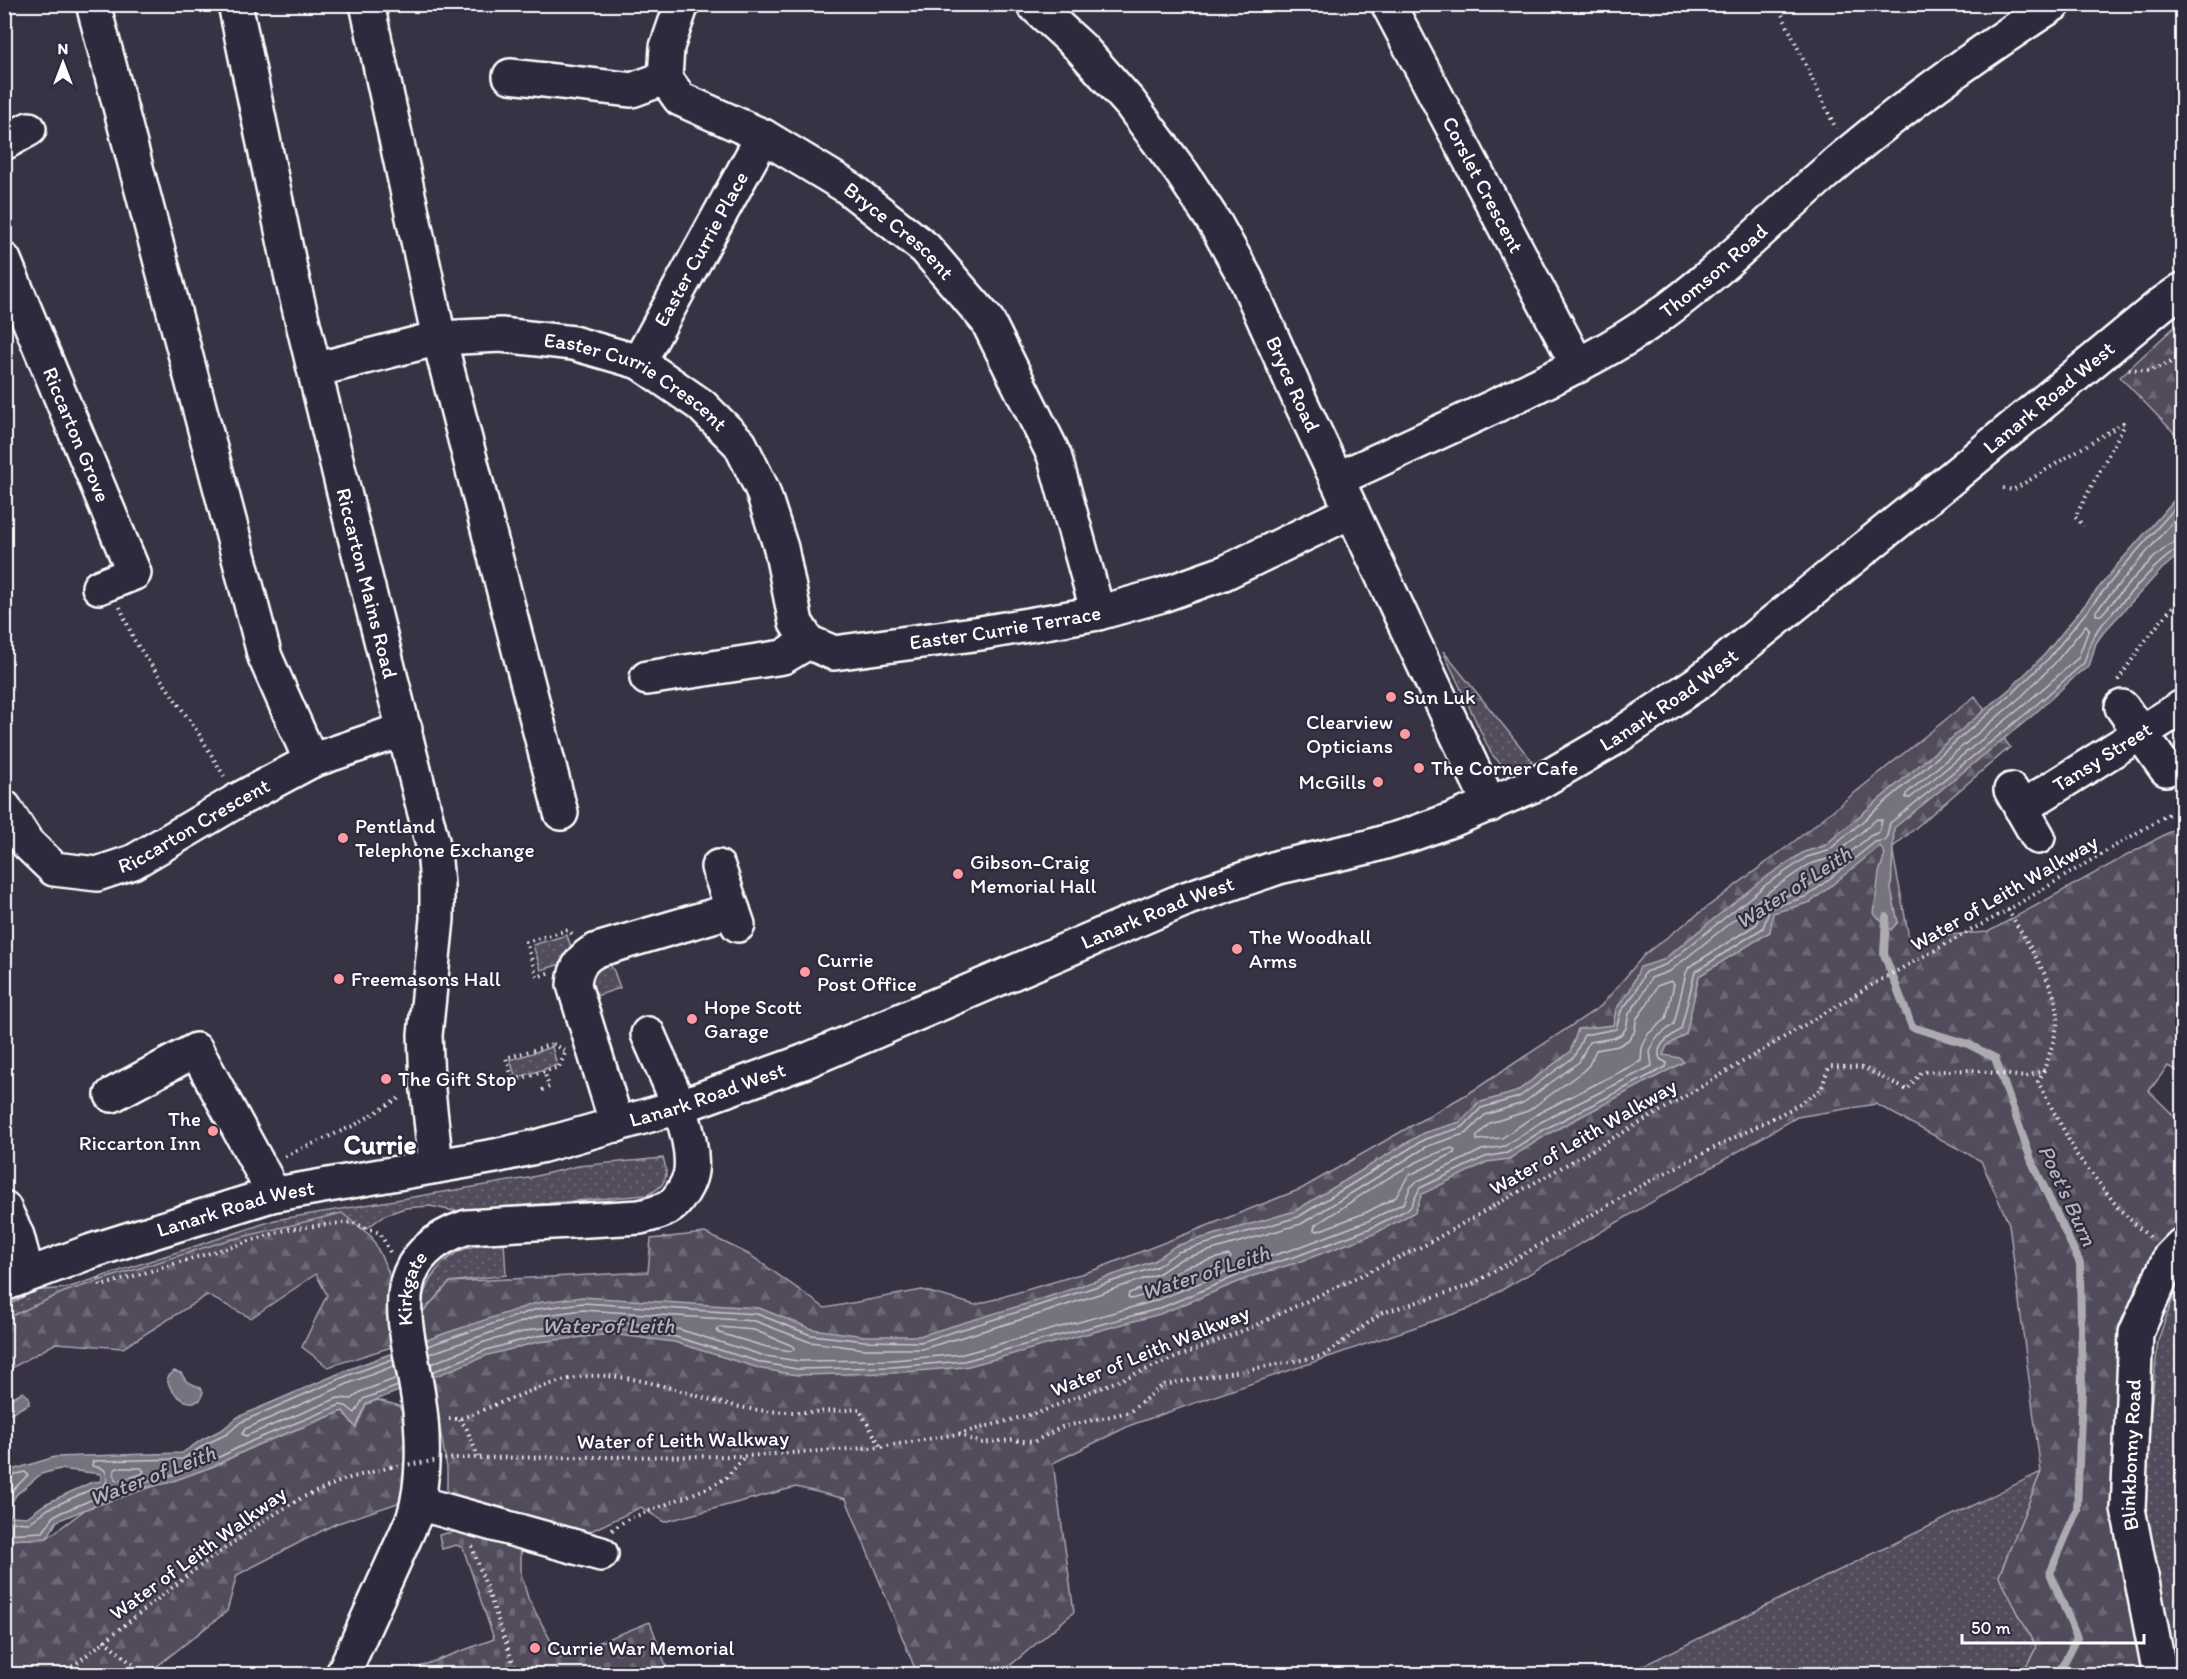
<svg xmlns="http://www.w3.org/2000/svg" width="2187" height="1679" font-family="Itim,sans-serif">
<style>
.green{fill:url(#green-dots);stroke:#a8a6ae;stroke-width:1.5}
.forest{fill:url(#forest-firs);stroke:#a8a6ae;stroke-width:1.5}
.cemetery{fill:url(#cemetery-stones);stroke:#a8a6ae;stroke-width:1.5}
.water{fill:#76737f;stroke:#adabb2;stroke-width:1.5;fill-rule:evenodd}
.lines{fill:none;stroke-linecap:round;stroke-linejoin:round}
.shore{stroke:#c8c7cc;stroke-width:1.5}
.stream{stroke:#adabb2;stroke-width:8}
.minor-casing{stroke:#fff;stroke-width:38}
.major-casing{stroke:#fff;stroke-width:38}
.path{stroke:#fff;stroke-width:4;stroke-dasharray:1.5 4.5;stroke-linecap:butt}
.minor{stroke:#2f2a3d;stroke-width:33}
.major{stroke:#2f2a3d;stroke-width:33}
.path-bridge{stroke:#fff;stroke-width:4;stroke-dasharray:1.5 4.5;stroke-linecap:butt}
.poi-dot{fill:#ff9aa2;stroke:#2f2a3d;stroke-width:2}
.labels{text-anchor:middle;stroke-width:4.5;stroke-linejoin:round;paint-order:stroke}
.street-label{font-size:21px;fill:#fff;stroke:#2f2a3d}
.poi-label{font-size:21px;fill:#fff;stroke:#2f2a3d;text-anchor:start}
.water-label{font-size:22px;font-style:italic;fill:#b4b2b9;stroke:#2f2a3d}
.district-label{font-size:27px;font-weight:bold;fill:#fff;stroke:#2f2a3d}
</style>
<defs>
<pattern id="green-dots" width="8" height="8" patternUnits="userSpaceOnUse" patternTransform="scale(1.5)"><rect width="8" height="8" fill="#514c5c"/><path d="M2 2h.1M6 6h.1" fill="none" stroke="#6b6774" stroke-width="1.8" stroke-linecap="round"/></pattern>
<pattern id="forest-firs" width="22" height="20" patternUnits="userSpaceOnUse" patternTransform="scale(1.5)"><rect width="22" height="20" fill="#514c5c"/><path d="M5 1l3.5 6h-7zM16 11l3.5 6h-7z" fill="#6b6774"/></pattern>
<pattern id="cemetery-stones" width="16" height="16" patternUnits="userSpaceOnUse" patternTransform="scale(1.5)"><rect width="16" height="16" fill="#514c5c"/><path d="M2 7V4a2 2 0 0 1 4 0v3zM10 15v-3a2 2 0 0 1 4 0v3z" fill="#6b6774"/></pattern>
</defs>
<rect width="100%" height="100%" fill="#373345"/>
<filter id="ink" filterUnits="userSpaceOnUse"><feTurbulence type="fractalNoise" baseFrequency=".0167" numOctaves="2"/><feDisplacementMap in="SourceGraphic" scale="12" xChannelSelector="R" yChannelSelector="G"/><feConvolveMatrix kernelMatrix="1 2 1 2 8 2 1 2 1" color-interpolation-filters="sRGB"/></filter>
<g filter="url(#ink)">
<g class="green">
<path d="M1443,651L1532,761C1514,770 1503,770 1491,753Z"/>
<path d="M567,935L571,947L561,964L541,970L533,945Z"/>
<path d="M608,961L614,971L620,988L590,998L588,973Z"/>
<path d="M552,1047L557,1065L516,1078L510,1060Z"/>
<path d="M663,1158C670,1177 665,1187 647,1195L454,1211L430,1206L405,1208L385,1215L367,1228L289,1232L5,1345L4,1308L33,1291L67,1288L275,1220L528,1178L578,1166Z"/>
<path d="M504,1242L506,1275L450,1282L420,1315C422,1283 442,1253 475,1246C485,1244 495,1243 504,1242Z"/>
<path d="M2182,1273V1674H2163L2141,1510L2158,1340Z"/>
<path d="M2041,1472L1999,1576L2036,1648L2022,1674H1639L1636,1669Z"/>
</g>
<g class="forest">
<path d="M2182,320V441L2120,377Z"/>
<path d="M1975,696L2010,747L1892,848L1909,938L1988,932L2182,825V1074L2168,1066L2149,1091L2182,1124V1231L2152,1253L2128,1329L2111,1507L2144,1674H2022L2036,1648L1999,1576L2041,1472L2009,1224L1981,1161L1876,1104L1797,1117L1471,1308L1131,1425L1053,1463L1074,1612L1000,1674H908L916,1671L846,1499L796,1487L664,1522L641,1507L589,1532L510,1514L447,1497V1468L420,1315L450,1282L648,1272L651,1239L705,1233L750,1255L825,1308L922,1290L975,1305L1094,1270L1301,1189L1474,1090L1601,1006L1645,954L1796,840Z"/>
<path d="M342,1213L372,1237L388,1271L401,1344L328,1367L302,1347L327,1295L316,1274L251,1318L207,1295L123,1348L56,1343L8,1370L5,1375V1319L64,1292L225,1241Z"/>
<path d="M378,1400L399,1406L408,1425L404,1501L335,1524L237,1575L227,1611L147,1674H5V1540L47,1538L86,1509L214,1466L257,1445L343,1411L356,1427L366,1404Z"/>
</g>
<path class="cemetery" d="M459,1530L521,1542V1574L528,1598L560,1658L650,1622L669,1674H406L424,1665L494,1639L463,1548L456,1545L442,1549L439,1535Z"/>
<g class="water">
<path d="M2182,491V552L2162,569L2103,633L2096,643L2089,667L2080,672L2032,716L1894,828L1891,889L1898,922L1891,930L1874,914L1879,873L1885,854L1880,846L1811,902L1773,913L1770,932L1699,976L1686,1034L1667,1046L1663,1055L1680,1058L1684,1062L1548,1134L1509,1159L1487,1162L1422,1194L1415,1212L1374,1234L1299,1262L1253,1276L1160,1314L965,1367L893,1373L797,1375L762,1369L674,1342L611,1334L538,1342L488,1355L366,1404L356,1428L343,1411L257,1445L214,1466L168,1483L129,1491L57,1521L47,1538L5,1540V1472L55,1457L182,1453L203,1439L223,1429L238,1417L347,1370L443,1334L536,1303L582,1297L759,1308L812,1329L865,1336H919L1039,1300L1154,1261L1175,1246L1295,1211L1423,1133L1460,1122L1478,1103L1516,1092L1570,1052L1578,1029L1613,1025L1616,1009L1630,990L1640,967L1663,960L1763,879L1804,852L1824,846L2013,686L2045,654L2118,564ZM60,1469L101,1474V1481L90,1483L45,1504L27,1517L10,1516L8,1509L16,1495L41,1474Z"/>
<path d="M174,1371L181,1373L186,1381L201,1388L203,1392L200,1400C186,1408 169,1392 167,1378Z"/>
<path d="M23,1392L29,1397V1404L5,1416V1401Z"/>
</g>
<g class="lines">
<g class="shore">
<path d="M2182,511L2096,611V615H2101C2116,599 2162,541 2182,540"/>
<path d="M2086,625L2089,629L2078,658L2023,706L1910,798H1906V794L2022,696L2055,663Z"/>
<path d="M1671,981L1674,984L1666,1019L1648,1034L1642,1048L1641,1061L1537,1114L1502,1138L1477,1140V1136L1490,1123L1528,1111L1583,1071L1589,1065L1596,1050L1618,1046L1628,1040L1634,1033L1637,1018L1649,1002L1657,986Z"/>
<path d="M1452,1148L1455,1150L1454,1153L1408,1176L1396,1197L1365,1213L1318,1231L1314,1230L1315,1225C1358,1199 1404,1162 1452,1148Z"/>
<path d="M1228,1255L1231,1257L1229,1261L1153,1293L1131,1299L1128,1297L1129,1293L1164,1281L1185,1267Z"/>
<path d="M720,1327L754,1330L793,1346L794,1349L791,1351L767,1347L719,1333L717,1330Z"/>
<path d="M427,1346L537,1309L583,1303L757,1314L811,1335L865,1341L921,1342L1040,1305L1156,1267L1178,1252L1298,1217L1425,1139L1463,1127L1481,1108L1519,1097L1574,1057L1584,1035L1616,1029L1621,1011L1635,993L1645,972L1667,964L1767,884L1807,857L1828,851L2016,690L2049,658L2122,568L2182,500"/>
<path d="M429,1354L539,1316L583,1310L755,1321L810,1342L864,1349H922L1043,1313L1158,1274L1181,1259L1301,1224L1428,1146L1467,1133L1485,1115L1523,1103L1579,1062L1589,1042L1614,1038L1622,1034L1626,1028L1629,1014L1641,997L1651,978L1670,971L1771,890L1810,864L1831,858L1877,819L1882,820L1879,832L1870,836L1805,890L1766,902L1760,909L1757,924L1689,967L1686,973L1674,1024L1655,1039L1650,1052L1652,1066L1541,1122L1505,1146L1482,1150L1416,1182L1410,1188L1404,1203L1368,1221L1294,1249L1249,1263L1155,1301L963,1354L892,1360L798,1361L765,1356L678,1329L610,1321L535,1329L484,1342L431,1364"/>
<path d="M394,1366L352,1382L245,1429L242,1434L246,1436L338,1398L352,1399L360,1392L397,1378"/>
<path d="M432,1372L486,1350L537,1336L610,1328L676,1337L763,1363L797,1369L893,1367L964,1361L1158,1309L1251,1270L1297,1256L1371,1228L1410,1208L1420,1188L1485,1157L1507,1153L1545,1129L1666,1067L1667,1063L1660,1059C1654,1044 1671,1037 1681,1029L1695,972L1763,928L1770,908L1808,896L1875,842L1886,840L1890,823L2028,712L2084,663L2091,641L2098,629C2113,613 2165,550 2182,548"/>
<path d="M117,1468H141L144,1471L142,1474L117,1481L115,1479L114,1471Z"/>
<path d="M4,1477L25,1472L28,1475L11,1492L4,1502"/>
<path d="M4,1518L10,1522L29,1523L48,1509L92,1489L104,1486L107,1481L106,1472L102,1468L92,1466L93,1461L183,1459L206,1444L227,1434L241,1422L349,1375L393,1359"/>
<path d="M4,1534L43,1532L55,1515L127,1485L166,1477L211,1461L254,1440L340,1405L346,1406L355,1413L363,1399L398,1386"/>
</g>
<path class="stream" d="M1886,917L1884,954L1912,1027L1968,1044L1995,1058L2032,1162L2080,1263L2082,1391L2077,1510L2050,1573L2077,1638L2058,1674"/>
<defs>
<g id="minor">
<path d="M93,4L265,657L311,761"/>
<path id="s1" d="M235,4L292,278L350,517L434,849L437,885V919L425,1035L427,1081L436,1166"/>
<path d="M367,4L439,338L561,813"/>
<path id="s2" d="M1033,4L1081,48L1130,103L1182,173L1216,225L1246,279L1302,405L1490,805"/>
<path id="s3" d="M1388,4L1578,366"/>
<path id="s4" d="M510,76L632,90L665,78L680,99L763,136L846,186L925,248L987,320L1054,455L1098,613"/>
<path d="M665,78L667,47L682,4"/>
<path d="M4,143L29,129"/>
<path id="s5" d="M4,260L134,573L99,587"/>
<path id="s6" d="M639,362L763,136"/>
<path id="s7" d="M315,370L439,338L501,335L573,343L639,362L701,405L740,444L762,489L781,548L796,623L808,642"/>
<path id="s8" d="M1337,479C1398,451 1458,424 1518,395C1565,372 1613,349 1656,318C1714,277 1770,221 1824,174C1896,111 1974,56 2054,4"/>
<path id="s9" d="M647,678L783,657L808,642L834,653L981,633L1098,613L1162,595L1224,573L1352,511"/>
<path d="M2122,707L2166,769"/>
<path d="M2011,790L2038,837"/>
<path id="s10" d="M4,807L27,843L54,869L97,874L133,862L238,800L311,761L405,729"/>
<path id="s11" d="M2021,808L2182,707"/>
<path d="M718,867L738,925"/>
<path d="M112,1095L196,1050L265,1177L271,1195"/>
<path d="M617,1125L574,985C575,968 582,957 597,950L733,910"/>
<path d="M4,1208L17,1236L27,1274"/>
<path d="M418,1503L601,1554"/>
<path id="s12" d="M343,1674L414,1517C424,1484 424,1437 419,1403C410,1331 374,1259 467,1227L640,1217C652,1214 669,1211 677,1200C683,1193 690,1180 691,1171C696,1132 663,1070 648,1034"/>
<path id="s13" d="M2160,1674L2128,1509L2136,1333L2170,1257L2182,1245"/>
</g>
<g id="major">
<path id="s14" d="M4,1284L92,1251L271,1195L495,1156L540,1146L678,1107L803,1062L1188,898L1279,867L1368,847L1409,835L1454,819L1536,784L1615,738L1699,682L1954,476L2162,304L2182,290"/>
</g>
</defs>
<use href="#minor" class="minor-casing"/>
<use href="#major" class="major-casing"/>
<g class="path">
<path d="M1777,4L1836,129"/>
<path d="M2129,369L2149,371L2182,358"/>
<path d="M2003,488L2013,490L2123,423L2124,426L2075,517L2084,526"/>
<path d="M120,607L134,640L199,734L224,776"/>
<path d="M2118,680L2145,641L2182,595"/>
<path d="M2008,910C2023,936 2057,987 2058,1015C2059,1028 2045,1071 2038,1082L2077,1155L2120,1210L2150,1238"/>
<path d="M548,973L537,977L526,942L568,930L572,934"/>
<path d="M553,1044L566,1051L559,1067L513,1081L506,1058Z"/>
<path d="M542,1090L549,1087L544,1071"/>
<path d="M285,1156L355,1125L401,1097"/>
<path d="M99,1278L101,1286L289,1229L351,1222L380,1233L391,1254"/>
<path d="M449,1419H459C496,1406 550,1379 589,1376C640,1373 691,1397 740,1407C776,1415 822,1412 859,1409L881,1447"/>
<path d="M459,1419L466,1427L478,1457"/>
<path d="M959,1434L980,1443L1012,1440L1033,1442L1062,1427L1129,1412L1163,1385L1323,1356L1382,1313L1469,1286L1655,1178L1789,1110L1821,1090L1829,1066L1864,1068L1907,1090L1921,1072L1971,1070L2025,1077L2045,1070"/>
<path d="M456,1458L745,1456L881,1447L958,1434L1040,1412L1252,1327L1425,1245L1652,1116L1875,983L2008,910L2182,806"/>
<path d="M612,1530L626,1520L710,1487L726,1478L745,1456"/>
<path d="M472,1546L517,1674"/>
<path d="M104,1640L144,1674"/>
<path d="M63,1674L193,1571L262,1522L301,1498L346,1479L391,1467"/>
<path d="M533,1674L561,1670"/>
</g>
<use href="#minor" class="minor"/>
<use href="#major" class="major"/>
<path class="path-bridge" d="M391,1467L456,1458"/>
</g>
</g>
<g class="poi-dot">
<circle cx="1391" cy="697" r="6"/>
<circle cx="1405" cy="734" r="6"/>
<circle cx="1419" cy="768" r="6"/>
<circle cx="1378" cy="782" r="6"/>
<circle cx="343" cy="838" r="6"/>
<circle cx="958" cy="874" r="6"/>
<circle cx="1237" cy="949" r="6"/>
<circle cx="805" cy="972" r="6"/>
<circle cx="339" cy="979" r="6"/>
<circle cx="692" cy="1019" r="6"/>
<circle cx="386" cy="1079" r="6"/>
<circle cx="213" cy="1131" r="6"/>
<circle cx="535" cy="1648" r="6"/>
</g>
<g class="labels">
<g class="street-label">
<text dy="7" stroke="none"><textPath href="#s3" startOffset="204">Corslet Crescent</textPath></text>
<text dy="7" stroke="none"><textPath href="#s4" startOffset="441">Bryce Crescent</textPath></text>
<text dy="7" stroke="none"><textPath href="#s6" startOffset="129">Easter Currie Place</textPath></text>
<text dy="7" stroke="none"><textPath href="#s8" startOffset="432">Thomson Road</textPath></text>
<text dy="7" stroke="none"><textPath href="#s2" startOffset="465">Bryce Road</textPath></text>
<text dy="7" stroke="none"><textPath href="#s7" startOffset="336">Easter Currie Crescent</textPath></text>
<text dy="7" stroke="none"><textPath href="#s14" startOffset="2260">Lanark Road West</textPath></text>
<text dy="7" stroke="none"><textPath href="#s5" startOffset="189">Riccarton Grove</textPath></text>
<text dy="7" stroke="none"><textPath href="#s1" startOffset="594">Riccarton Mains Road</textPath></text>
<text dy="7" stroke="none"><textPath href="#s9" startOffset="368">Easter Currie Terrace</textPath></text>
<text dy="7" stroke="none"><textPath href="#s14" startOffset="1774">Lanark Road West</textPath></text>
<text dy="7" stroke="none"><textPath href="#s11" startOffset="96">Tansy Street</textPath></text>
<text dy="7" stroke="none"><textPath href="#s10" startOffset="232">Riccarton Crescent</textPath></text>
<text transform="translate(2004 893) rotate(-30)" y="7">Water of Leith Walkway</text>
<text dy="7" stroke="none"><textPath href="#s14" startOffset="1216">Lanark Road West</textPath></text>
<text dy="7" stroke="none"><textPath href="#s14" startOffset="730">Lanark Road West</textPath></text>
<text transform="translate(1583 1137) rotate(-30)" y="7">Water of Leith Walkway</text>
<text dy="7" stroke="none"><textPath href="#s14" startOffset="244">Lanark Road West</textPath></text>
<text dy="7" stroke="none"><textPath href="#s12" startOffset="404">Kirkgate</textPath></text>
<text transform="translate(1150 1351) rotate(-22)" y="7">Water of Leith Walkway</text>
<text transform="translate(683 1440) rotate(-1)" y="7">Water of Leith Walkway</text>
<text dy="7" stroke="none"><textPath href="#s13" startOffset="222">Blinkbonny Road</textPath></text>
<text transform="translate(198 1553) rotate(-36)" y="7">Water of Leith Walkway</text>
</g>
<g class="poi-label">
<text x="1403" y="704">Sun Luk</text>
<text x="1393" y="729" text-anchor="end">Clearview<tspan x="1393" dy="24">Opticians</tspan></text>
<text x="1431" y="775">The Corner Cafe</text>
<text x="1366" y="789" text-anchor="end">McGills</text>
<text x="355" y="833">Pentland<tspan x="355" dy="24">Telephone Exchange</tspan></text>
<text x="970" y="869">Gibson-Craig<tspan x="970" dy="24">Memorial Hall</tspan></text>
<text x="1249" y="944">The Woodhall<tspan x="1249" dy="24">Arms</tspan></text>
<text x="817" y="967">Currie<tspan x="817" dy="24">Post Office</tspan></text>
<text x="351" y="986">Freemasons Hall</text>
<text x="704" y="1014">Hope Scott<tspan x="704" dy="24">Garage</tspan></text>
<text x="398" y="1086">The Gift Stop</text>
<text x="201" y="1126" text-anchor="end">The<tspan x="201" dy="24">Riccarton Inn</tspan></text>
<text x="547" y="1655">Currie War Memorial</text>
</g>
<g class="water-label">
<text transform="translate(1793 887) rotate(-33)" y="8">Water of Leith</text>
<text transform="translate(2068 1195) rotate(65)" y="8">Poet's Burn</text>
<text transform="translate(1205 1272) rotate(-18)" y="8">Water of Leith</text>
<text x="608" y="1333">Water of Leith</text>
<text transform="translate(152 1475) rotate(-21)" y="8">Water of Leith</text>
</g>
<g class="district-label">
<text x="380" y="1154">Currie</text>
</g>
</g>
<rect width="2187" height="1679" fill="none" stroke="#2f2a3d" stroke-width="24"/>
<rect x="12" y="12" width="2163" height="1655" fill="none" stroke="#fff" stroke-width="2" filter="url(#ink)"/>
<g transform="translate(63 63)" stroke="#2f2a3d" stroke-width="4.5" paint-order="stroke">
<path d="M0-4.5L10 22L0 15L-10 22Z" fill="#ffffff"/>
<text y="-9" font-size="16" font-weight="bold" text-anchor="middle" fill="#ffffff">N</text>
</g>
<path d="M1962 1634v9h182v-9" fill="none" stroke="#ffffff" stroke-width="3"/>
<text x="1971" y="1634" font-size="18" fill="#ffffff" stroke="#2f2a3d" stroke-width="4.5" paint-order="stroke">50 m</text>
</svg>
